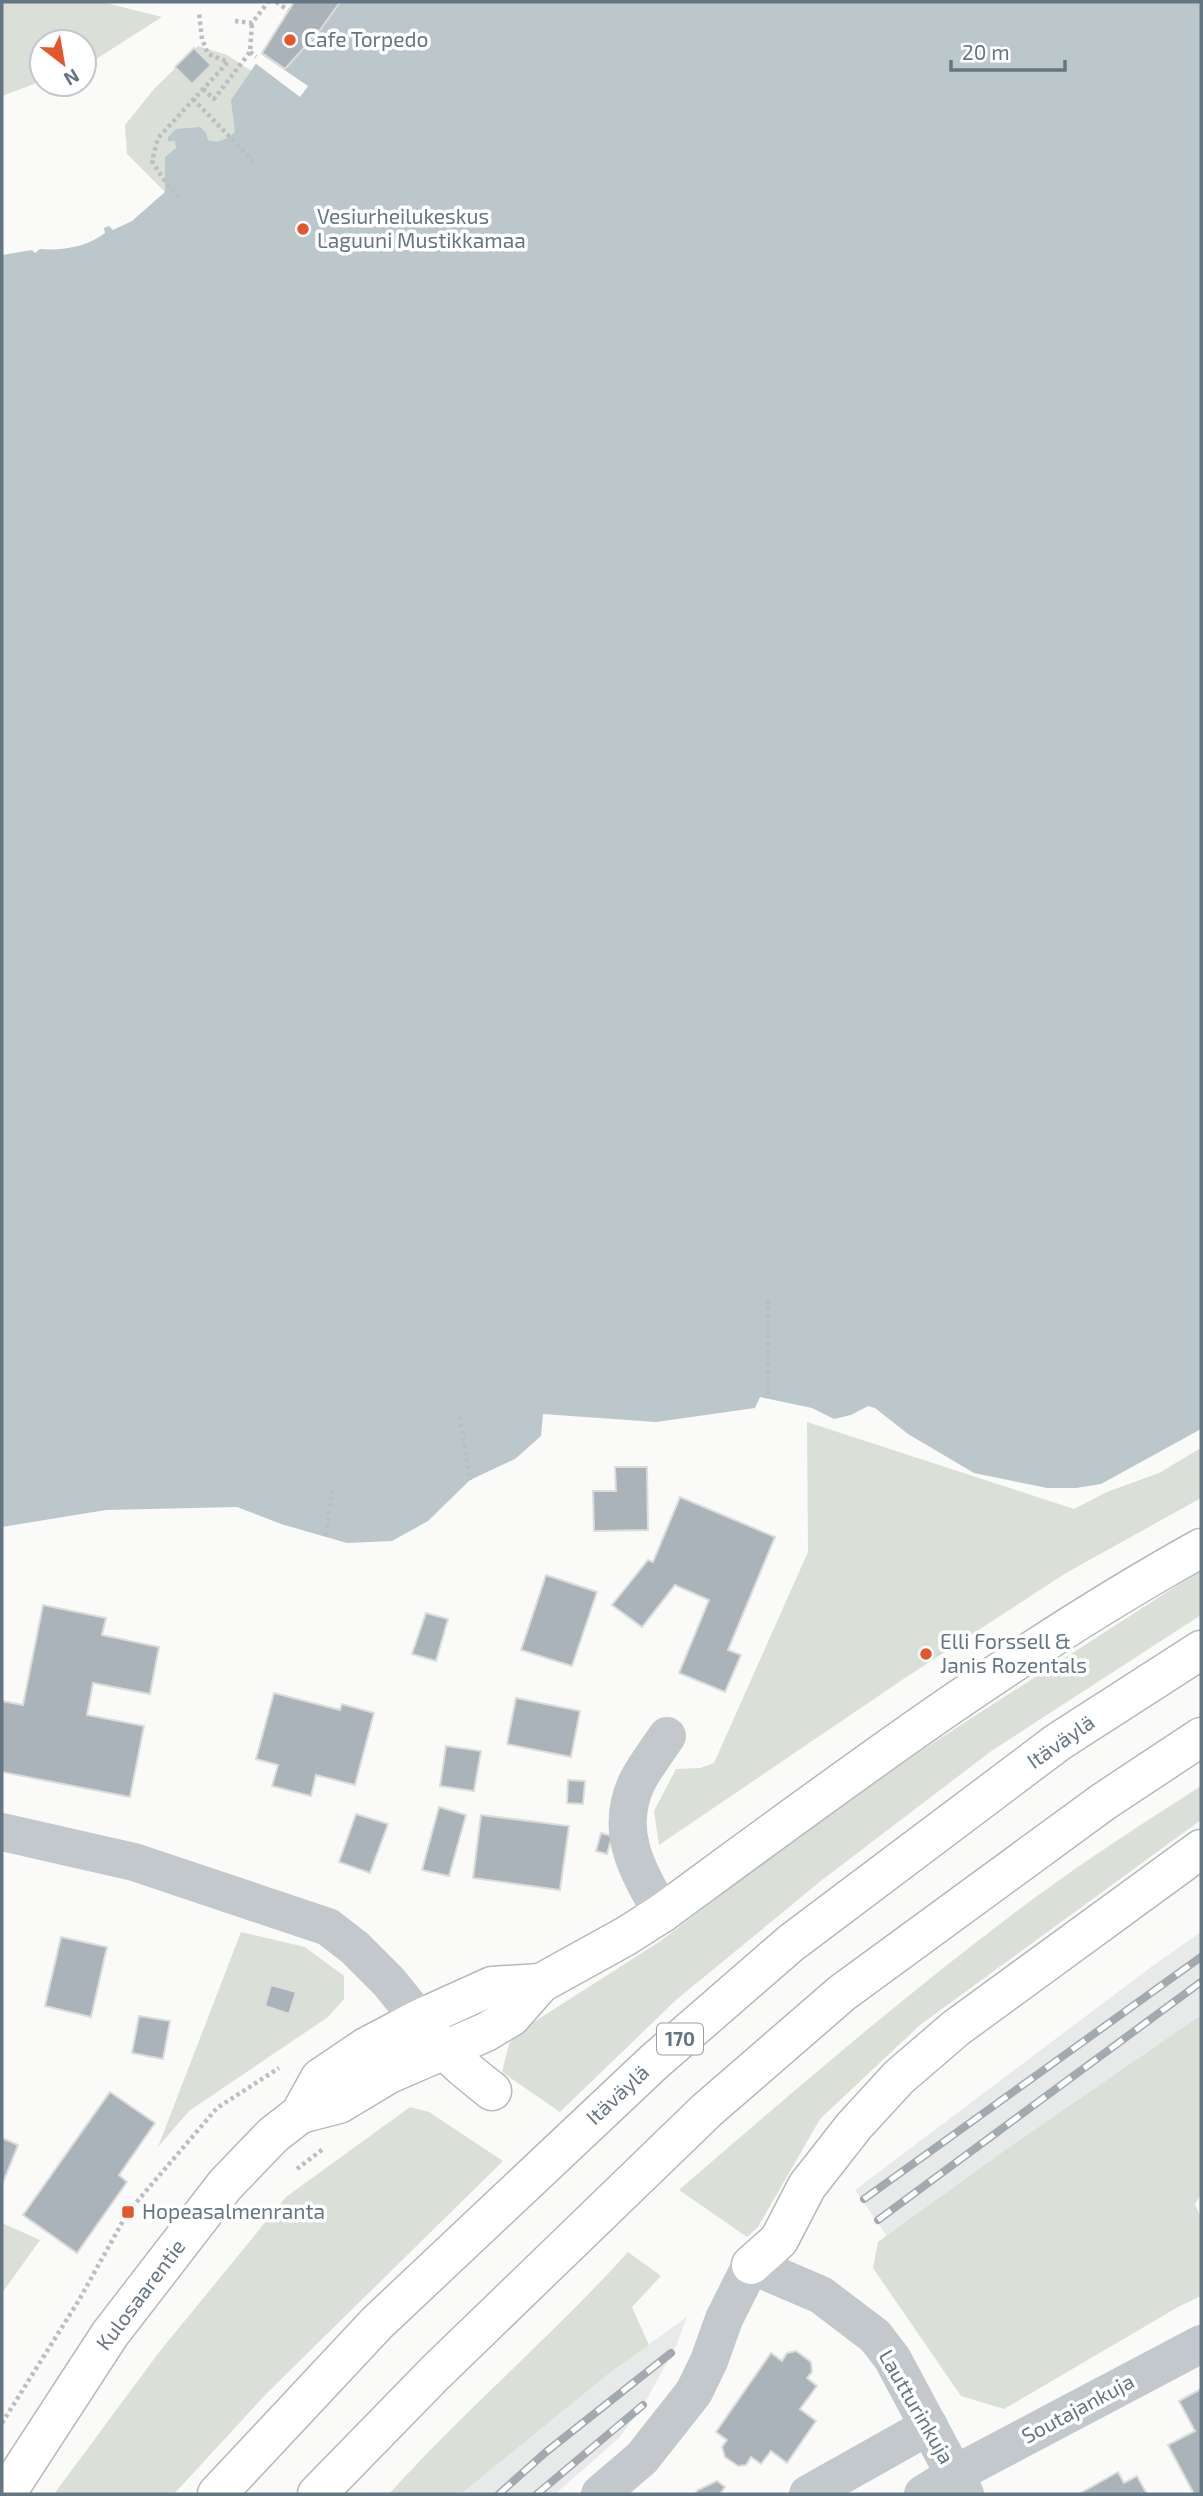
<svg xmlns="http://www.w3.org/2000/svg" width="1203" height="2496" font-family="'Exo 2',sans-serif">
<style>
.built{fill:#e8e9e9}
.green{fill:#dadfd7}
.water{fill:#bbc7cb}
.pier{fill:#fafaf8}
.building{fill:#aab3b9;stroke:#dcdcda;stroke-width:2}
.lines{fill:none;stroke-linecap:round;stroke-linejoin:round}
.major-casing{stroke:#b5babe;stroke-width:41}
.highway-casing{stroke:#b4b9bd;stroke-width:41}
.path{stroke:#bbbfc2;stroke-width:4.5;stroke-dasharray:3.5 3.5;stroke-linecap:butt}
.minor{stroke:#c3c8cc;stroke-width:38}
.major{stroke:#fff;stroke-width:38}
.highway{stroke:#fff;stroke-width:38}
.rail-casing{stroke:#a2aab0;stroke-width:8}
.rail{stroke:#fff;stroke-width:5;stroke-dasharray:16;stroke-linecap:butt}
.poi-dot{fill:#e4572e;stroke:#fff;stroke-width:2.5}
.labels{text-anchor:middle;stroke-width:7;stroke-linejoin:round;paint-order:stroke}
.shield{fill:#fff;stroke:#939fa8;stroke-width:2}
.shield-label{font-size:19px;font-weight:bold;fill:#657683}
.poi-label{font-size:21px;fill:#657683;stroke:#fff;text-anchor:start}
.street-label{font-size:21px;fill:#657683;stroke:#fff}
</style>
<rect width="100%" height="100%" fill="#fafaf8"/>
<g class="built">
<path d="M1201,1932V2015L1005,2150L887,2236L855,2190L1151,1967Z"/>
<path d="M687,2317L676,2346L643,2406L618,2439L555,2494H461L612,2371Z"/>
</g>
<g class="green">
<path d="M2,2H102L162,17L93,61L84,65V42H42V81L2,96Z"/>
<path d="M198,46L227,55L250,70L443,267L165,192L127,154L125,125L154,89Z"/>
<path d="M807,1422L1074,1509L1107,1492L1159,1473L1201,1448V1498L1066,1573L905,1678L659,1845L654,1811L676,1769L700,1768L714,1763L808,1552Z"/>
<path d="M1201,1570V1615L990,1752L822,1880L676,2000L560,2112L502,2072L509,2044L523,2029L659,1942L768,1859L919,1752Z"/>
<path d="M1201,1786V1820L920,2025L820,2119L758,2227L747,2237L679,2190C795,2090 910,1990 1033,1899C1087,1859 1145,1822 1201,1786Z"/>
<path d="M241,1932L305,1947L344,1976V1999L328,2017L189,2111L158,2147Z"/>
<path d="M1201,2015V2194L1195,2204L1201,2218V2296L1178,2307L1004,2409L961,2396L873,2268L878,2242L1005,2150Z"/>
<path d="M410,2107L429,2112L503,2161L267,2393L174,2494H54L160,2351L286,2197Z"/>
<path d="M2,2223L40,2240L2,2293Z"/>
<path d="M628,2252L661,2276L632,2307L649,2345L612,2371L461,2494H389C465,2410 552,2336 628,2252Z"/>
</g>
<path class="water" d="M298,2H1201V1429L1101,1484L1076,1488H1047L974,1473L908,1434L875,1408L868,1406L851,1415L834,1419L812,1408L760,1397L755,1408L656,1422L543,1414L541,1436L515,1459L470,1480L428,1521L392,1541L347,1543L281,1524L237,1507L106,1510L2,1527V255L32,250L35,253L40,249C62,251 87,247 105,233L104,228L109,226L113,230L132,221L165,192V157L176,148L175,141H168V137L176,129L200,127L206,133L208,140C218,144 228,139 235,132L231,100Z"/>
<path class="pier" d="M261,54L308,86L300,97L255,63Z"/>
<g class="building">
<path d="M294,2H340L320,30L285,69L262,53Z"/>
<path d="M194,48L211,65L192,84L175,67Z"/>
<path d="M615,1467H647L648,1530L594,1531L593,1491H616Z"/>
<path d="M680,1497L775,1537L728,1650L741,1655L725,1692L679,1673L709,1600L675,1585L642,1627L612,1605L648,1560L653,1562Z"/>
<path d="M546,1575L597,1592L572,1666L521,1650Z"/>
<path d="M43,1605L106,1618L102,1635L159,1647L150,1694L93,1683L87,1715L144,1726L130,1797L2,1772V1701L23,1705Z"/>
<path d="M426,1613L448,1619L436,1661L412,1654Z"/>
<path d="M274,1693L340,1710L342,1704L374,1713L355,1785L316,1775L311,1796L272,1786L278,1765L256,1759Z"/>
<path d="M516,1698L580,1711L571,1757L507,1744Z"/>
<path d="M446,1746L481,1751L474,1791L440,1786Z"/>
<path d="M568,1780L585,1781L583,1804L567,1803Z"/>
<path d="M439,1807L466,1815L449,1876L422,1870Z"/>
<path d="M356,1814L388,1824L370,1873L339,1862Z"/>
<path d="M481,1815L569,1826L560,1890L473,1878Z"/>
<path d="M601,1833L612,1836L607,1854L596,1851Z"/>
<path d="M61,1937L107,1947L91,2017L45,2006Z"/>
<path d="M271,1985L296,1992L289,2014L265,2006Z"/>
<path d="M139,2016L170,2021L163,2059L132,2053Z"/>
<path d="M110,2092L155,2123L119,2175L127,2182L77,2253L23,2215Z"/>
<path d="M2,2138L18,2145L2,2185Z"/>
<path d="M796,2351L811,2362L812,2372L807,2378L817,2386L800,2409L816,2421L787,2463L771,2451L761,2464L751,2457L746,2465L738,2466L725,2457L722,2447L727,2440L716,2432L771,2353L782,2361L787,2353Z"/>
<path d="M1201,2389V2494H1194L1168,2445L1195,2431L1179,2401Z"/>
<path d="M1118,2472L1124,2483L1137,2476L1147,2494H1079Z"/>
<path d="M717,2481L725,2487L720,2494H695L698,2490Z"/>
</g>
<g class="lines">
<defs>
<g id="major">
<path d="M430,2033C448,2056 469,2073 492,2091"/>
<path d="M300,2114L339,2104L389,2074L486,2032L511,2017L541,1983L626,1936L662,1913"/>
<path d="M6,2494L110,2334L225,2185L273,2135L300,2114L320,2078L366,2047L419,2019L492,1986L541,1983"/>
</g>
<g id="highway">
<path d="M662,1913C837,1785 1012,1653 1201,1548"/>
<path d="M751,2265L779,2240L807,2186L854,2126L899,2077L956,2028L1201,1849"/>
<path d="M217,2494L377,2323L655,2061L791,1943L1058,1742L1201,1650"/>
<path d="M317,2494L435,2373L707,2110L842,1993L1103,1802L1201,1737"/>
</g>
</defs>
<use href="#major" class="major-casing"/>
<use href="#highway" class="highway-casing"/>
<g class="path">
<path d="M276,2L288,10"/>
<path d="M235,21L252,23L268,2"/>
<path d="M250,52L256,57"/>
<path d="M203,89L214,99L250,52L252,23"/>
<path d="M193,99L253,161"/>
<path d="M179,197L162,177L152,161L158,138L228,62L208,54L202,39L199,13"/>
<path d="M768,1300V1398"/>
<path d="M460,1417L470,1480"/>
<path d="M326,1535L332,1488"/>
<path d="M297,2169L323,2149"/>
<path d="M2,2423L79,2300L128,2212L217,2108L279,2068"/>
</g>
<g class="minor">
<path d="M2,1832L134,1862L328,1927L355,1948L389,1982L419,2019"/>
<path d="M662,1913C637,1870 614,1831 637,1782C645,1766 657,1751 667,1736"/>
<path d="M600,2494L642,2458L694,2392L709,2361L724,2319L751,2265L821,2295L875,2336L892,2358L965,2494"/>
<path d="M808,2494L929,2426"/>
<path d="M923,2494L955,2474L1201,2344"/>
</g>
<use href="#major" class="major"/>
<use href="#highway" class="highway"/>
<defs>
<g id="rail">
<path d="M864,2199L1201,1957"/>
<path d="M878,2220L1201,1982"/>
<path d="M499,2494L546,2452L671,2353"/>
<path d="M537,2494L643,2405"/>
</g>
</defs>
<use href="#rail" class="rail-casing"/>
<use href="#rail" class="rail"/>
</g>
<g class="poi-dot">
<circle cx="290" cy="40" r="7"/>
<circle cx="303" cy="229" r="7"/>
<circle cx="926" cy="1654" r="7"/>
<rect x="121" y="2205" width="14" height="14" rx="3.5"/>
</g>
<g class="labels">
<rect class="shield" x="657" y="2023.5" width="46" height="31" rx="5"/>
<g class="shield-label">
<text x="680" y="2046">170</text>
</g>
<g class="poi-label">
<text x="304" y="47">Cafe Torpedo</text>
<text x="317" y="224">Vesiurheilukeskus<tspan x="317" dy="24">Laguuni Mustikkamaa</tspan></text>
<text x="940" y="1649">Elli Forssell &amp;<tspan x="940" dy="24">Janis Rozentals</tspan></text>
<text x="142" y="2219">Hopeasalmenranta</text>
</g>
<g class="street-label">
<text transform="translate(1061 1742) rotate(-35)" y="7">Itäväylä</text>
<text transform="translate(618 2095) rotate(-43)" y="7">Itäväylä</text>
<text transform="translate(141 2295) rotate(-53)" y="7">Kulosaarentie</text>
<text transform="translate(916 2407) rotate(60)" y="7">Lautturinkuja</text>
<text transform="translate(1078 2409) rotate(-28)" y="7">Soutajankuja</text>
</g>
</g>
<rect width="1203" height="2496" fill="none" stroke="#657683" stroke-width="7"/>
<g transform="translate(63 63) rotate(149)"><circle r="33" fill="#ffffff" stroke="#c1c8cd" stroke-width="2"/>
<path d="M0-5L12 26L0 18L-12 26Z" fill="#e4572e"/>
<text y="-10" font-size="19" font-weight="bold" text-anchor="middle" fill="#657683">N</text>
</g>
<path d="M951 60v10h114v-10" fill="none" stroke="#657683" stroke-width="3.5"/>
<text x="962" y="60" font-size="21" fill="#657683" stroke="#ffffff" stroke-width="5" paint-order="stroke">20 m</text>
</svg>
